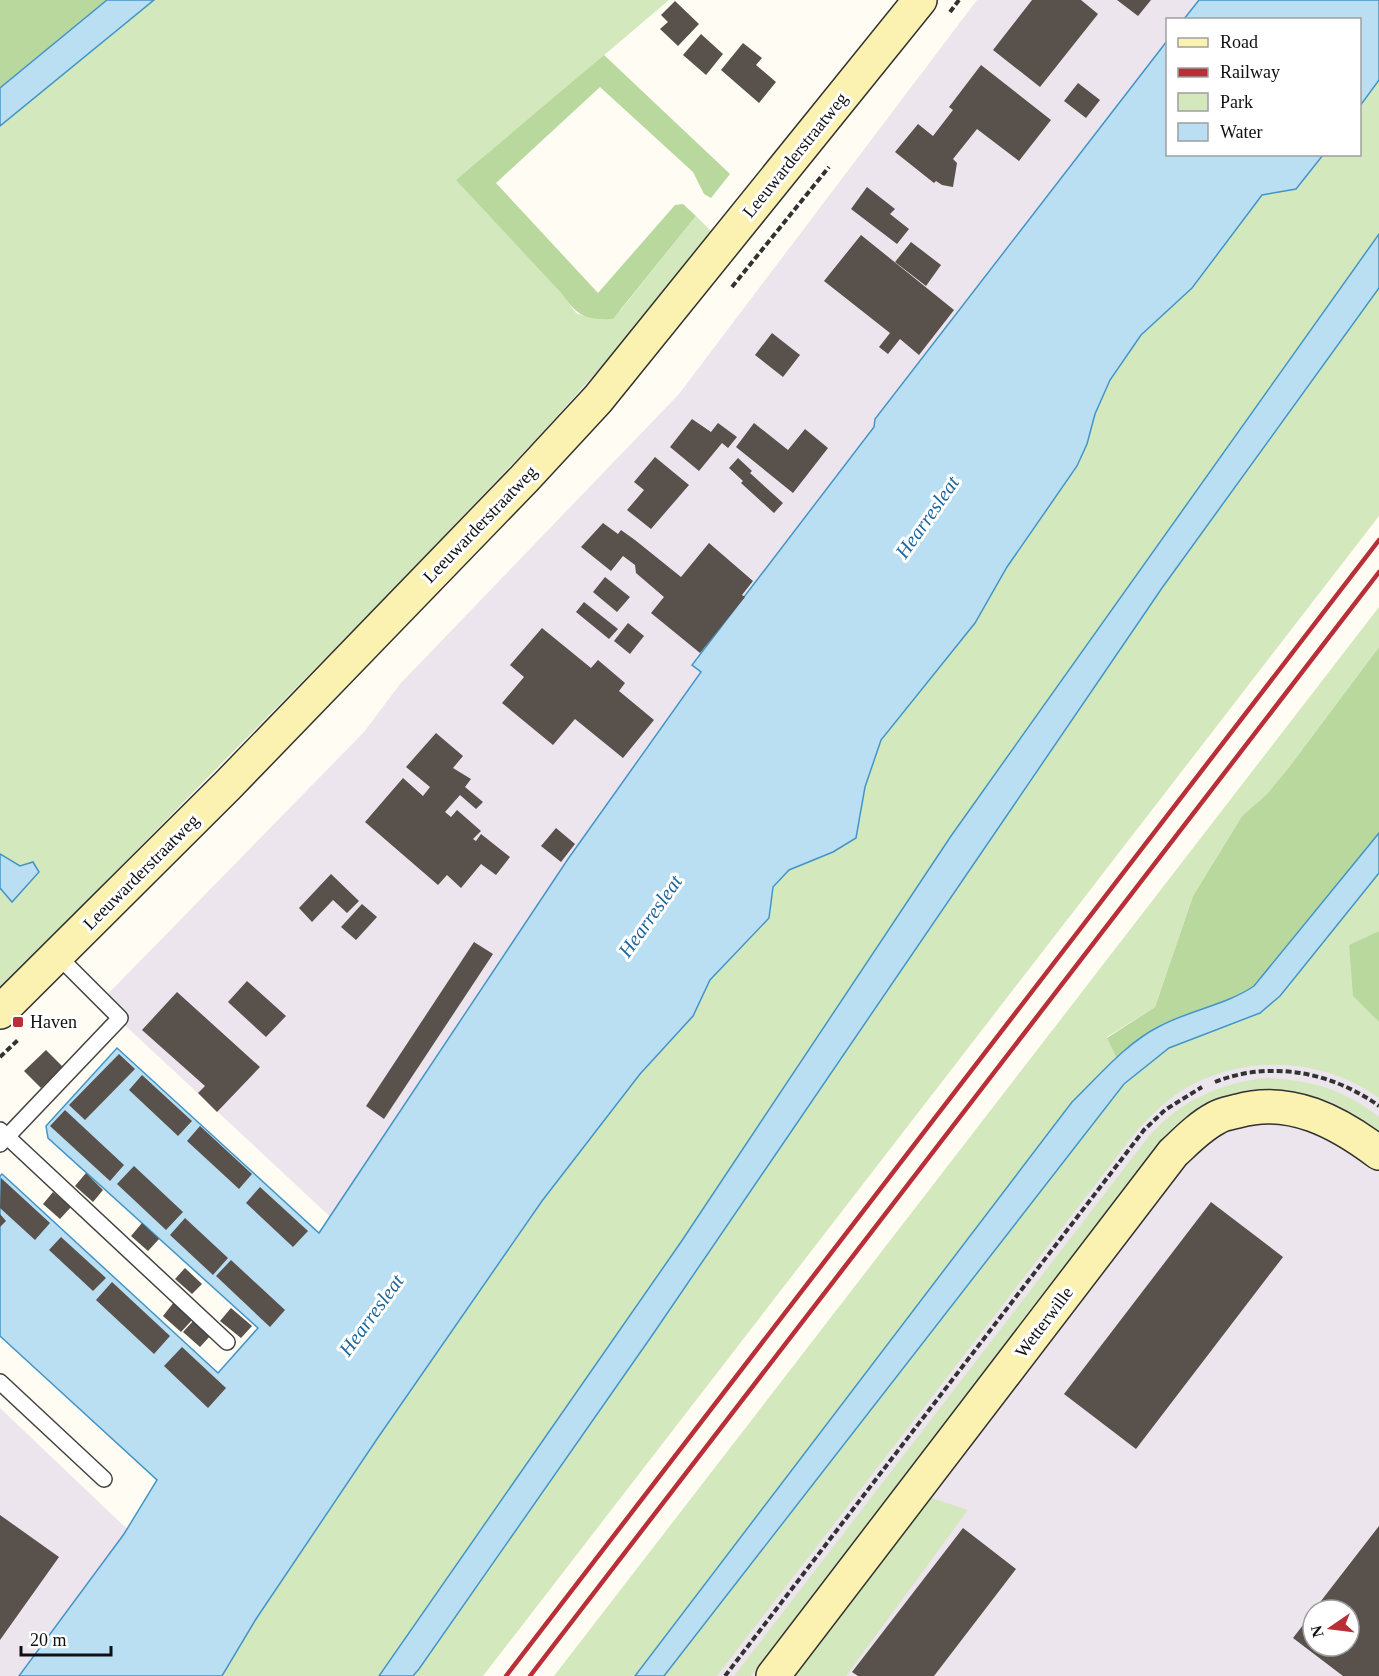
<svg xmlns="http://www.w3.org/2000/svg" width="1379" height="1676" font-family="'Times New Roman',serif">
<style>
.industrial{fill:#ece5ed;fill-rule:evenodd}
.green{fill:#d4e8bd}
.forest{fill:#b9d89d}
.water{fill:#badff3;stroke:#4495c7;stroke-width:1.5}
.building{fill:#58514c}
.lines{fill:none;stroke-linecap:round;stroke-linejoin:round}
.lane-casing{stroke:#434343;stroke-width:18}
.secondary-casing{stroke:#323232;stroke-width:36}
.path{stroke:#323232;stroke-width:4;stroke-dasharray:6 3;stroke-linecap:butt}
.lane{stroke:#fff;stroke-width:15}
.secondary{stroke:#fbf1b1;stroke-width:33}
.rail{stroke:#b92e37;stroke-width:4.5}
.poi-dot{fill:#b92e37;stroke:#fff;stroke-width:2}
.labels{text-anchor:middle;stroke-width:6;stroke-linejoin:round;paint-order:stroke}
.street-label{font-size:18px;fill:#101010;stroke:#fff}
.poi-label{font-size:18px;fill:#101010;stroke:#fff;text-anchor:start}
.water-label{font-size:20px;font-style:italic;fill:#1e679c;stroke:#fff}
</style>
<rect width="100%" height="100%" fill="#fefcf3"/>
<g class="industrial">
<path d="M977,0H1233L1217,19L1168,20L1167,82L340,1226L100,1002L364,732L400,684L679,394Z"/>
<path d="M1379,787V1676H652ZM1313,1610H1349V1646H1313Z"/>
<path d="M0,1408L146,1547L48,1676H0Z"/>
</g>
<g class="green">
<path d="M154,0H669L457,180L561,293L576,313L584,316L620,311L696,216L713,233L638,326L541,434L400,582L0,989V888L12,902L20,867L0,854V126Z"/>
<path d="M1379,80V234L951,836L681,1242L379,1676H222L256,1619L377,1439L542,1201L640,1074L693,1016L710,980L769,918L773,887L789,870L833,852L860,821L865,787L881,740L975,623L1007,567L1077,466L1087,444L1095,414L1110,380L1141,335L1192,288L1262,195L1296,189L1323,155L1360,154V106Z"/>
<path d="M1379,288V516L483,1676H413L651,1337L1162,588Z"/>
<path d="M1379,607V647L1290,766L1267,794L1242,816L1193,896L1155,1007L1107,1037L1117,1059L1072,1102L635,1676H554Z"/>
<path d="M1379,873V931L1349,945L1353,996L1379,1022V1098C1324,1058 1247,1054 1188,1087C1168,1098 1154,1113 1139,1128L717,1676H664L1124,1084L1169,1048L1260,1013L1280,996Z"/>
<path d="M1264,1078C1308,1079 1344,1089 1379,1117V1133L1332,1102L1278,1092L1199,1111L1179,1123L1162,1140L751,1676H734L1149,1136C1180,1101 1218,1084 1264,1078Z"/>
<path d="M929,1497L968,1510L846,1676H792Z"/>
</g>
<g class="forest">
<path d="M0,0H107L0,88Z"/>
<path d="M604,55L730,174L711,198L704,194L693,172L600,87L496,183L598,293L675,205L683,204L696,216L613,319C584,320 578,316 561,293L456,180Z"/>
<path d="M1379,647V833L1254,986C1227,1004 1192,1010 1162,1024C1145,1033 1131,1046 1117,1059L1107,1038L1155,1007L1193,896L1242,816L1267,794L1290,766Z"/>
<path d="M1379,931V1022L1353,996L1349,945Z"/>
</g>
<g class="water">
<path d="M107,0H154L0,126V88Z"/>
<path d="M1199,0H1379V80L1360,106V20L1184,19Z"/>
<path d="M1167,41L1168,154L1323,155L1296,189L1262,195L1192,288L1141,335L1110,380L1095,414L1087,444L1077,466L1007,567L975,623L881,740L865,787L856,838L833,852L789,870L773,887L769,918L710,980L693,1016L640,1074L542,1201L377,1439L256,1619L222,1676H19L124,1534L157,1480L0,1336V1176L2,1174L218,1373L258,1328L48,1138L46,1126L117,1048L319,1233L568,859L701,672L692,665L874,427L875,419Z"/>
<path d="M1379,234V288L1162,588L651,1337L419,1669L413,1676H379L681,1242L951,836Z"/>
<path d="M1379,833V873L1280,996L1260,1013L1169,1048L1124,1084L664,1676H635L1072,1102C1100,1075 1126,1043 1160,1026C1190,1010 1226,1005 1254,986Z"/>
<path d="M0,854L20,866L33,862L39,872L12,902L0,888Z"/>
</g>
<g class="building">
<path d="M1032,0H1081L1098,14L1040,87L993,50Z"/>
<path d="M1117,0H1151L1138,16Z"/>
<path d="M675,1L699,24L678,46L660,29L668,22L661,15Z"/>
<path d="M701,34L723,54L706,75L683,55Z"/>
<path d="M743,43L762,58L756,65L776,82L759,103L721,70Z"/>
<path d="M981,65L1051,120L1019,161L977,129L953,159L957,163L953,187L942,185L936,181L934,183L895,152L918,124L933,136L953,110L949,107Z"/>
<path d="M1078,83L1100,100L1086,118L1064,101Z"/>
<path d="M867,187L895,209L890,214L909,229L897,244L851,209Z"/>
<path d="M861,235L954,310L919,355L900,339L888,354L879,347L890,333L824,281Z"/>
<path d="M911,242L941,265L926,286L895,262Z"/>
<path d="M772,333L800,355L783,377L755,355Z"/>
<path d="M692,419L711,432L718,423L737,437L728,448L722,443L699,471L670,447Z"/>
<path d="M754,423L788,450L805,429L828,448L793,493L736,447Z"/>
<path d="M655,457L689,485L651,529L627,510L644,490L634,482Z"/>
<path d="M738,458L752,471L750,473L783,503L774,513L741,483L743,481L729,468Z"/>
<path d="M603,523L618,534L621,530L635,540L681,577L709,543L753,581L742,595L745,597L700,653L651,613L664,597L636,573L635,565L623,556L611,571L581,547Z"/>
<path d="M605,577L630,597L617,612L593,592Z"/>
<path d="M584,602L618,629L609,639L576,612Z"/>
<path d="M628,623L644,636L630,654L614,641Z"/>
<path d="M542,628L591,668L598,660L625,683L619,691L654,720L623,758L575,719L553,745L502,703L524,677L510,665Z"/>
<path d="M436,733L463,756L453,768L471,779L465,787L483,802L476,809L460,795L445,812L451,817L457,810L481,831L473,839L476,841L481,834L510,857L496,875L481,864L461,888L447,875L438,885L365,822L403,778L423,796L430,787L406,767Z"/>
<path d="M556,828L575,844L561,862L541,846Z"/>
<path d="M331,874L359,901L347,913L333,900L312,922L299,908Z"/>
<path d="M362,904L377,917L356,940L341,927Z"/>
<path d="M474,942L493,954L384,1119L366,1106Z"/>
<path d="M247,981L286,1016L266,1037L228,1002Z"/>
<path d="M177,992L260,1067L217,1112L198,1093L205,1086L142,1030Z"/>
<path d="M46,1050L63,1067L41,1088L24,1071Z"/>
<path d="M119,1054L135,1069L85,1120L69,1105Z"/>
<path d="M142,1075L192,1121L178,1136L129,1090Z"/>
<path d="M65,1110L124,1165L110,1181L50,1126Z"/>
<path d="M200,1126L252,1174L239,1189L187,1141Z"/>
<path d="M134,1166L183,1212L166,1230L117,1184Z"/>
<path d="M86,1173L103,1190L93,1202L75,1186Z"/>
<path d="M1,1178L50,1223L35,1240L0,1208Z"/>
<path d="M260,1187L308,1231L293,1247L246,1203Z"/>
<path d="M53,1192L71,1207L60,1219L43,1204Z"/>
<path d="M1211,1202L1283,1257L1136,1449L1064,1394Z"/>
<path d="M0,1214L6,1221L0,1227Z"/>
<path d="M185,1218L228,1258L213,1275L170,1235Z"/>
<path d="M142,1223L159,1239L148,1251L131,1236Z"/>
<path d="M61,1237L106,1278L93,1291L49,1250Z"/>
<path d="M231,1260L285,1310L270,1327L216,1276Z"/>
<path d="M185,1268L202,1284L192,1294L175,1279Z"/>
<path d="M112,1282L170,1336L154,1354L96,1300Z"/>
<path d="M174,1302L193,1319L181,1332L163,1316Z"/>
<path d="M231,1308L252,1326L241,1338L220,1321Z"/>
<path d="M194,1320L211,1335L200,1347L183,1332Z"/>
<path d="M182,1347L226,1388L208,1408L164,1366Z"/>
<path d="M0,1515L59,1557L0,1640Z"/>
<path d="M1379,1526V1676H1343L1293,1638L1313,1612V1646H1349V1610H1314Z"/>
<path d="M963,1528L1016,1569L934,1676H858L852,1672Z"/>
</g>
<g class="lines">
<defs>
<g id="lane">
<path d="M0,1130L227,1342"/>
<path d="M0,1144L120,1018L58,956"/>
<path d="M0,1382L104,1479"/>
</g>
<g id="secondary">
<path d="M0,1012L228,785L524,479L598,399L920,0"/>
<path d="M773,1676L1173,1153C1186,1141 1199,1127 1216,1118C1222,1114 1230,1113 1238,1111C1290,1096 1338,1122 1379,1153"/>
</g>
</defs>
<use href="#lane" class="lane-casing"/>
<use href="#secondary" class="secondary-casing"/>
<g class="path">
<path d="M950,12L959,0"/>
<path d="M732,287L829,167"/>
<path d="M0,1057L19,1039"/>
<path d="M1215,1082C1270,1060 1332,1072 1379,1106"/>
<path d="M725,1676L1144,1130L1165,1110L1202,1087"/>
</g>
<use href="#lane" class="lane"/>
<use href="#secondary" class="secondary"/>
<g class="rail">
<path d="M506,1676L1379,540"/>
<path d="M530,1676L1379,572"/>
</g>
</g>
<rect class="poi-dot" x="12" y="1016" width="12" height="12" rx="3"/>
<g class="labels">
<g class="street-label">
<text transform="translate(795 155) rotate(-51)" y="6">Leeuwarderstraatweg</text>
<text transform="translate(480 524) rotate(-46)" y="6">Leeuwarderstraatweg</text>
<text transform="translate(141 872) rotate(-45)" y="6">Leeuwarderstraatweg</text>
<text transform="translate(1044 1322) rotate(-53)" y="6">Wetterwille</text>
</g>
<g class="poi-label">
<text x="30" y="1028">Haven</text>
</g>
<g class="water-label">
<text transform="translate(927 517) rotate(-55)" y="7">Hearresleat</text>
<text transform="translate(650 916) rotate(-55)" y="7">Hearresleat</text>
<text transform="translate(371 1315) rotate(-54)" y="7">Hearresleat</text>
</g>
</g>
<rect x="1166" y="18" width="195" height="138" fill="#ffffff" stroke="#9f9f9f" stroke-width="1.5"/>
<rect x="1178" y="38" width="30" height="9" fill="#fbf1b1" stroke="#9f9f9f" stroke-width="1.5"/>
<text x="1220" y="48" font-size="18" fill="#101010">Road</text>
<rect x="1178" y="68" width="30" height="9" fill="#b92e37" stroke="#9f9f9f" stroke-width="1.5"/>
<text x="1220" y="78" font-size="18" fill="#101010">Railway</text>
<rect x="1178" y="93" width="30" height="18" fill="#d4e8bd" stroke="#9f9f9f" stroke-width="1.5"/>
<text x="1220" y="108" font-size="18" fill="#101010">Park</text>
<rect x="1178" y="123" width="30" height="18" fill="#badff3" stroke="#9f9f9f" stroke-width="1.5"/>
<text x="1220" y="138" font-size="18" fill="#101010">Water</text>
<g transform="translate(1331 1628) rotate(256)"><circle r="28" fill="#ffffff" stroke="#9f9f9f" stroke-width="1.5"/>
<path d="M0-4.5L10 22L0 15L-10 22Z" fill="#b92e37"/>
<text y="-9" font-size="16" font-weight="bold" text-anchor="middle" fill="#101010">N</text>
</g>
<path d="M21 1646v9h90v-9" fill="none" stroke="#101010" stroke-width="3"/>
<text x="30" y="1646" font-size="18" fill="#101010" stroke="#ffffff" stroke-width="4.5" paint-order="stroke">20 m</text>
</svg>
